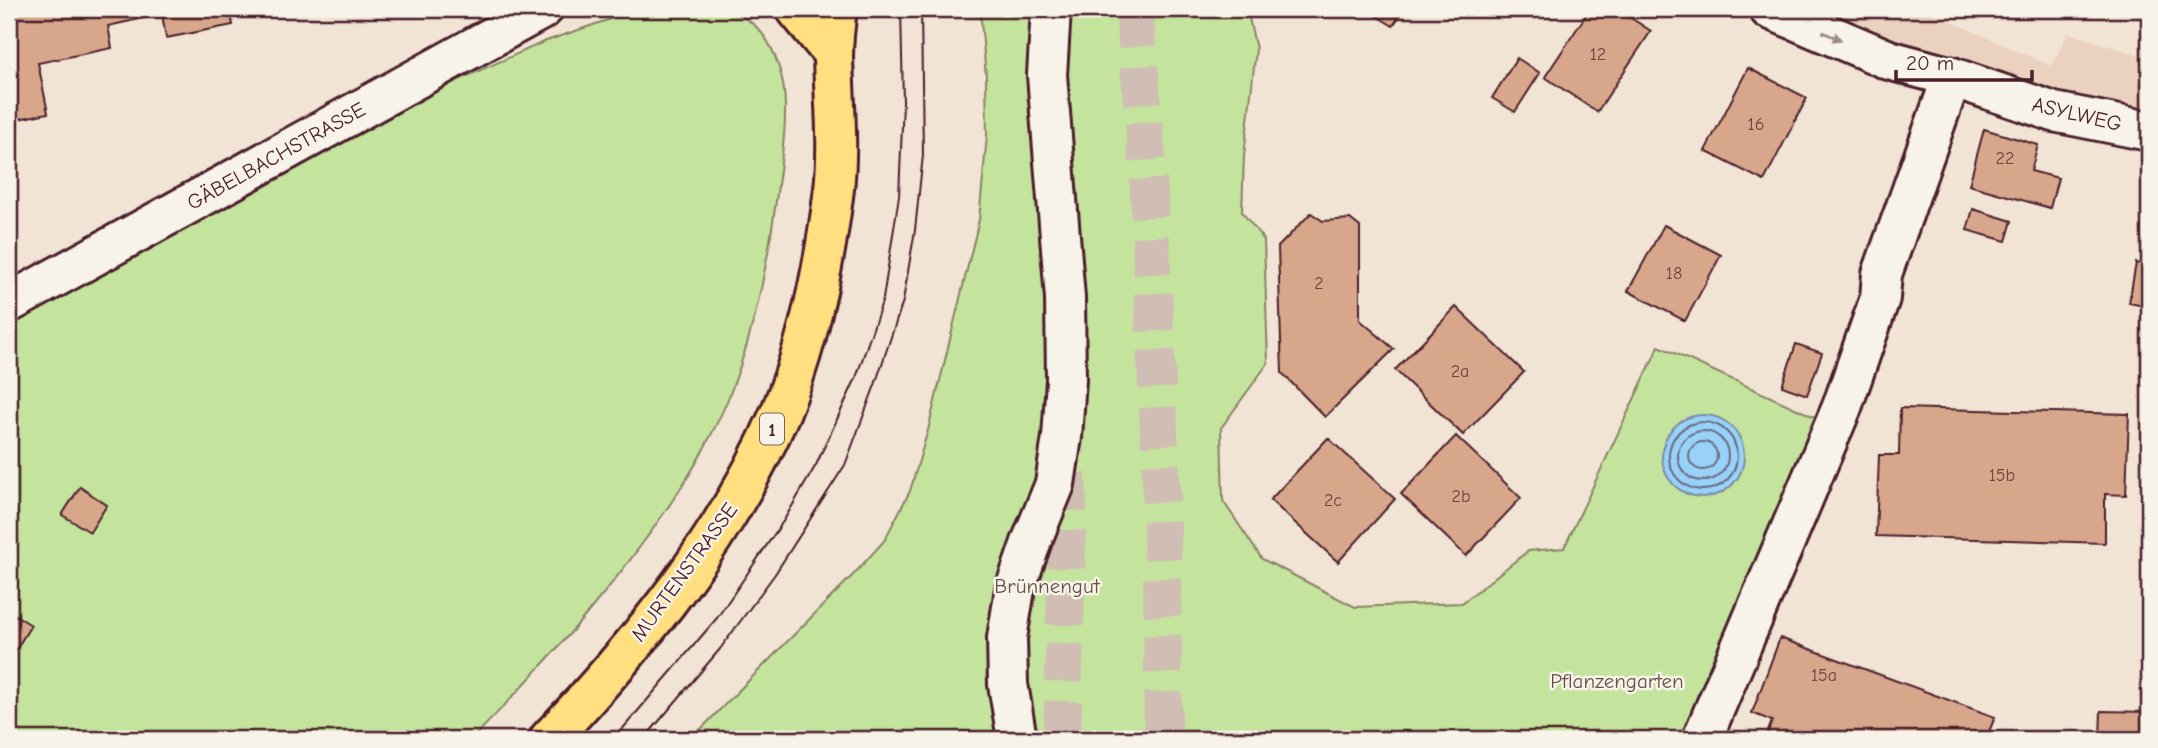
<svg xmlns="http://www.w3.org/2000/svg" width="2158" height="748" font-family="'Comic Neue',sans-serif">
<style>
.built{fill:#ead2bf}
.green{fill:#c4e49d;stroke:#878264;stroke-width:2}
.water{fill:#98d2f9;stroke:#798aa7;stroke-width:2}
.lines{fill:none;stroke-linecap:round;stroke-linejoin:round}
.shore{stroke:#69677d;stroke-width:2}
.building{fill:#d8a78b;stroke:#4a1f2b;stroke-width:2}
.highway-tunnel{stroke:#d0bdb3;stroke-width:38;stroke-dasharray:38 19;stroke-linecap:butt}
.minor-casing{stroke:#4a1f2b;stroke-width:44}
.major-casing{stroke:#4a1f2b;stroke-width:44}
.minor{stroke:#f7f3e8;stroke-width:38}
.major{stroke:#ffdf80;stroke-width:38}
.tram{stroke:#4a1f2b;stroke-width:2}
.oneway{fill:#a0898a}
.labels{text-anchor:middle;stroke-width:5;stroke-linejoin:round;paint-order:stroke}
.number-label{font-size:18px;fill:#6e4143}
.shield{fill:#f7f3e8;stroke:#7e5f64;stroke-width:2}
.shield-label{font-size:19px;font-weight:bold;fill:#4a1f2b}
.street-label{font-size:21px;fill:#4a1f2b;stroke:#f7f3e8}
.park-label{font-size:21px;fill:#685048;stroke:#f7f3e8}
</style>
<rect width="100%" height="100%" fill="#f1e4d5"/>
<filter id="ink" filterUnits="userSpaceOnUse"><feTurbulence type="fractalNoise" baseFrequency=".0143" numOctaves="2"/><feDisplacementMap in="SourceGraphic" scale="14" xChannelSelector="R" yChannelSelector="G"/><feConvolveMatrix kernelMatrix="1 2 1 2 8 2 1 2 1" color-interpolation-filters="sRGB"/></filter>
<g filter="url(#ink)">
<path class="built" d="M1811,9H1923L2051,66L2068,33L2149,58V117L1905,45Z"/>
<g class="green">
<path d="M640,9C673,9 720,1 748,20C769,34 778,60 783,83C788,114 783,148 779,178C770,251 757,325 730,394C720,419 699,460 684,483C624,577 550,659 472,739H9V326L373,123L445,86L546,41Z"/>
<path d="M980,9H1247L1256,49L1244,156L1242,212L1264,240L1268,363L1221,428L1223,501L1262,559L1355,607L1462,603L1528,551L1564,548L1659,346L1841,429L1711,739H691L855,573L884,541L910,491L928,430L979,220L987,135L986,77Z"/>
</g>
<circle class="water" cx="1703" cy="456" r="41"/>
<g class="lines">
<g class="shore">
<circle cx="1703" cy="456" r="34"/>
<circle cx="1703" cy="456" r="25"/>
<circle cx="1703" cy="456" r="14"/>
</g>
</g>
<g class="building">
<path d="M9,9H230L233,25L166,38L162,14L108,26L112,48L38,63L48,113L9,121Z"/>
<path d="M1365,9H1404L1393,26Z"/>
<path d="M1590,9H1617L1651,31L1597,112L1545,77Z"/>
<path d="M1517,58L1540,73L1515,112L1492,98Z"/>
<path d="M1748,68L1807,98L1764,181L1705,151Z"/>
<path d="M1984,129L2038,145L2031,171L2058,178L2050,208L1969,185Z"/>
<path d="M1973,209L2012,221L2006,241L1967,230Z"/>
<path d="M1311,213L1323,221L1350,219L1360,227V320L1394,349L1325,417L1282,373L1278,247Z"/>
<path d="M1664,225L1721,255L1685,321L1628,291Z"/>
<path d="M2136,263L2149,265V307L2129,303Z"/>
<path d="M1456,307L1524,372L1463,435L1395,370Z"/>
<path d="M1796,344L1822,353L1807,395L1782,386Z"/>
<path d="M1900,408L2129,414L2126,495L2105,494V543L1876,536L1879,455H1899Z"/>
<path d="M1456,436L1521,498L1466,556L1401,494Z"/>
<path d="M1328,438L1395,499L1338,562L1270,500Z"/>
<path d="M80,487L107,505L90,532L62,515Z"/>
<path d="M12,613L31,625L9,661V618Z"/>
<path d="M1780,638L1995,717L1986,739H1765L1772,721L1752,713Z"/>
<path d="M2101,711L2149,712V739H2100Z"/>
</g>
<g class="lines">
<g class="highway-tunnel">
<path d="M1134,9L1148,169L1162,504L1163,739"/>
<path d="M1062,739L1068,506L1066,451"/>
</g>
<defs>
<g id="minor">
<path d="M1769,9L1889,60L1952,77L2054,112L2149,131"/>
<path d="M9,303L543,9"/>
<path d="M1017,739L1008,684L1007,638L1015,589L1032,540L1055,484L1062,437L1066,380L1065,298L1047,75L1051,9"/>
<path d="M1702,739L1842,407L1880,298L1882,274L1952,77"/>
</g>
<g id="major">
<path d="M796,9L833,54"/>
<path d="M549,739C641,642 728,535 781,411C809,343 825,262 834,189C839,144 834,101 833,56C833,41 835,24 837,9"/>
</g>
</defs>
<use href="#minor" class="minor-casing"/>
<use href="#major" class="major-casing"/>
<use href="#minor" class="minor"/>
<use href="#major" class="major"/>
<g class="tram">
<path d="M614,739L717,618L784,520L816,465L856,378L883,299L899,196L903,102L901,9"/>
<path d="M644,739L720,649L775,574L845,465L875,385L903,301L915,230L923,155L921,9"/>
</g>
</g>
<defs><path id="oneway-solid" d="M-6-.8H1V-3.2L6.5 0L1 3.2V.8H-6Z" transform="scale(1.75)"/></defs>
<use class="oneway" href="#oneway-solid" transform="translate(1832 36) rotate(23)"/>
</g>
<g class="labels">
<g class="number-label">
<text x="1598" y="60">12</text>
<text x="1756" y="130">16</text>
<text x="2005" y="164">22</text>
<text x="1674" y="279">18</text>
<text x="1319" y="289">2</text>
<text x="1460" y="377">2a</text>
<text x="2002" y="481">15b</text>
<text x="1461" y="502">2b</text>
<text x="1333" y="506">2c</text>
<text x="1824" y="681">15a</text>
</g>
<rect class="shield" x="760" y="413.5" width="24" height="31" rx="5"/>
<g class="shield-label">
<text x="772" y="436">1</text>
</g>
<g class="street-label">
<text transform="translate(2077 114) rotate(13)" y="7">ASYLWEG</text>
<text transform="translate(276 156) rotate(-29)" y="7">GÄBELBACHSTRASSE</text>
<text transform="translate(684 572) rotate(-54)" y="7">MURTENSTRASSE</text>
</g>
<g class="park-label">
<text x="1047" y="593">Brünnengut</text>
<text x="1617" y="688">Pflanzengarten</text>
</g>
</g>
<rect width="2158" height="748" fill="none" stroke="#f7f3e8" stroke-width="35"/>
<rect x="18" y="18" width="2123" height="713" fill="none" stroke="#4a1f2b" stroke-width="2.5" filter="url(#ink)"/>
<path d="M1896 70v10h136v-10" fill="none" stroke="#4a1f2b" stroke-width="3.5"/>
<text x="1906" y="70" font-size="21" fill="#4a1f2b" stroke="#f7f3e8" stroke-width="5" paint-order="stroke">20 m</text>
</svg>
